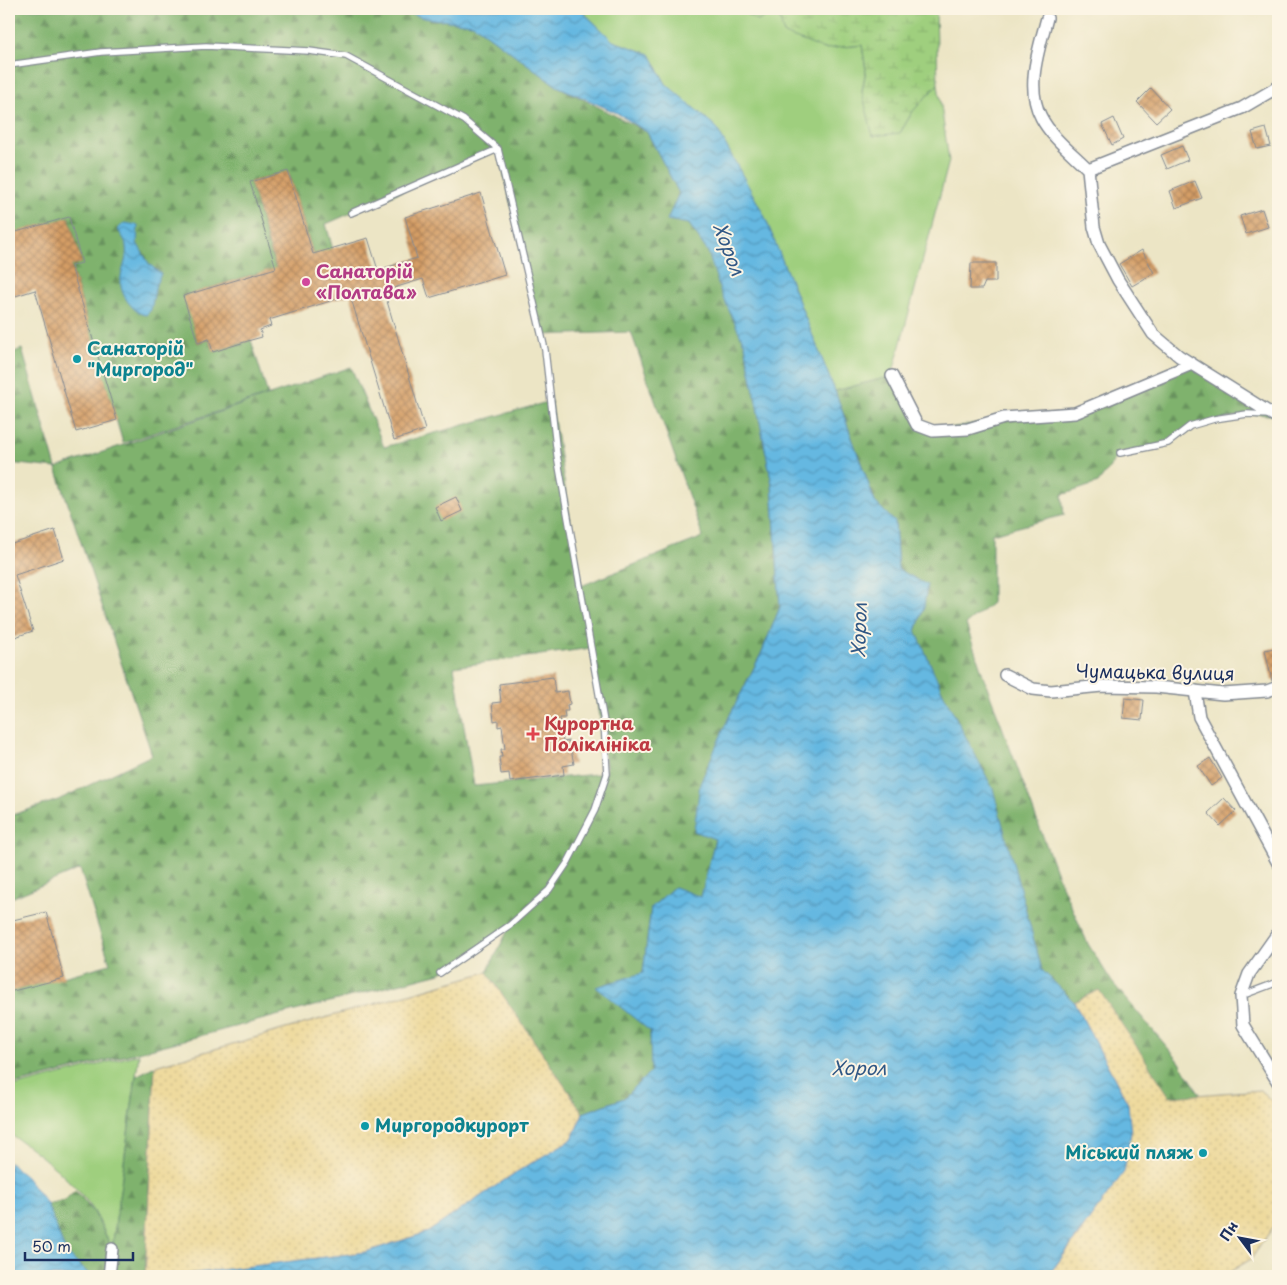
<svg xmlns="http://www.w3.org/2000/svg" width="1287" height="1285" font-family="'Playpen Sans',sans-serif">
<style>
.green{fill:#9fcf7e;stroke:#5d7f6e}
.forest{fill:url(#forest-firs);stroke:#4d7066;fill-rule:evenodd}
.wetland{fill:url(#wetland-marsh);stroke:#5d7f6e}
.sand{fill:url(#sand-dots);stroke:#84847e}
.water{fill:url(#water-waves);stroke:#4074a0}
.building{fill:url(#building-cross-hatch)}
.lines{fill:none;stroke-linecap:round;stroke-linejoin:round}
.lane-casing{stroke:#848a92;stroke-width:8}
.street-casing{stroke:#848a92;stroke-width:14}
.lane{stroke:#fff;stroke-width:5.5}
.street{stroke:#fff;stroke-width:11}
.hotel-dot{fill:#d1479c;stroke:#fcf5e5;stroke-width:2}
.culture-dot{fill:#0f9aa8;stroke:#fcf5e5;stroke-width:2}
.health-dot{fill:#e0444e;stroke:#fcf5e5;stroke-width:2}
.labels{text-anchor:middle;stroke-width:4;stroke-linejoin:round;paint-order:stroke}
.hotel-label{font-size:18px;font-weight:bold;fill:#b23c85;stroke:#fcf5e5;text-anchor:start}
.culture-label{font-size:18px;font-weight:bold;fill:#0d838f;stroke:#fcf5e5;text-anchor:start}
.street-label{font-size:18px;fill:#1b2f5e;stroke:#fcf5e5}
.health-label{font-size:18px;font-weight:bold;fill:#be3a42;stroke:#fcf5e5;text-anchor:start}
.water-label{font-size:19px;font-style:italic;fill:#315885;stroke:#fcf5e5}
</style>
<defs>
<pattern id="forest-firs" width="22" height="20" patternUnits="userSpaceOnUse" patternTransform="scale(1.25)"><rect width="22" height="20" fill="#7fb26d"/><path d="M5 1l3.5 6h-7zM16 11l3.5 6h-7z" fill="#67915d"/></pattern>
<pattern id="wetland-marsh" width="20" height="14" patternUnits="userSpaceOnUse" patternTransform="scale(1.25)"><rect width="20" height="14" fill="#9fcf7e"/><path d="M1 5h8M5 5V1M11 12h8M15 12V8" fill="none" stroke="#88b26f"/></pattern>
<pattern id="sand-dots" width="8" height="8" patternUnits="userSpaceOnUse" patternTransform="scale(1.25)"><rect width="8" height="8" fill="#eeda9e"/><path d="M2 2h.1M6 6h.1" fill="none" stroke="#ccbb8a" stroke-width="1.8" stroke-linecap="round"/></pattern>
<pattern id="water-waves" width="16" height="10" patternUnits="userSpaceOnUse" patternTransform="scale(1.25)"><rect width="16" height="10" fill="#65b8e1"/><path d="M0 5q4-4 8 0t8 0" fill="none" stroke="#5296ba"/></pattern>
<pattern id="building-cross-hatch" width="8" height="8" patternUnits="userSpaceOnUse" patternTransform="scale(1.25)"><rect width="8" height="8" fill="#d49d65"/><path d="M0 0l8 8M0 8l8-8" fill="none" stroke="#ab8056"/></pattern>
</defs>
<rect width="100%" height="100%" fill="#fcf5e5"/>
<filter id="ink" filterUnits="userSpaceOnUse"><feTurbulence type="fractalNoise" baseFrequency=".02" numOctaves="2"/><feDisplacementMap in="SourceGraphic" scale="10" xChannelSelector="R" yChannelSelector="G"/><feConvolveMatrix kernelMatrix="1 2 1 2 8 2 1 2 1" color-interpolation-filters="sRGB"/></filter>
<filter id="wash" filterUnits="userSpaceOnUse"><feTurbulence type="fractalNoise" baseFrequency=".0096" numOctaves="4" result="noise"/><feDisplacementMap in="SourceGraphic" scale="20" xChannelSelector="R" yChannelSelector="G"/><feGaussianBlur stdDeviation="1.12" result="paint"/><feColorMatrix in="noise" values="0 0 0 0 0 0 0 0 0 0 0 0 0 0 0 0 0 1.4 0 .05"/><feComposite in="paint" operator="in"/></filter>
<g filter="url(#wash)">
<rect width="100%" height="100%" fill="#ece5c5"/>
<g class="green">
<path d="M580,9H738L758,21L777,9L824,49L862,45L866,70L862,92L900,133L913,111L938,84L949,161L892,376L835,391L764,215L716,127L666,84L650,54L613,41Z"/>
<path d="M139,1054L112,1249C106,1237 102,1225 95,1213C81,1188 35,1148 9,1134V1088Z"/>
</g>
<g class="forest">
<path d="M9,9H397L424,18L473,24L557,86L647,132L679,193L689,224L708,252L745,345L772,484L780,607L762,652L728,719L715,839L701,898L674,887L651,908L643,973L650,1031L652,1071L624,1098L583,1113L487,972L510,926L440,973L9,1086V992L110,964L80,869L9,899V816L58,800L152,755L56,468L9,463V354L22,349L56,468L351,367L384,447L551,401L581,586L703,537L631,332L541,335L498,149L326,224L336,261L317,267L288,171L250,182L279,280L258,273L184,296L198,343L209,339L213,352L251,340L268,395L123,443L71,266L82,263L69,217L9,235ZM591,648L607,773L474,786L454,667Z"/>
<path d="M1192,364L1274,415L1247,414L1190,426L1168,443L1120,453L1098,483L1062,495L1064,515L992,534V603L966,624L985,681L1057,874L1088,944L1112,982L1179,1061L1207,1105L1173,1178L1099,990L1074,1002L1042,970L1025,910L942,691L916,631L924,607L898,569L895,522L875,502L835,391L892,376L917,425L933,431L1004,418L1075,413Z"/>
<path d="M155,1066L145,1276H91L66,1253L47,1204L65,1200L75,1190L94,1212L112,1248L136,1076Z"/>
</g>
<path class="wetland" d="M738,9H936L938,84L913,111L900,133L873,136L862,92L866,70L862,45L824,49L784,34L777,10L758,21Z"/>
<g class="sand">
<path d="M487,972L583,1113L572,1139L515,1173L428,1232L366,1252L178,1276H145L155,1066Z"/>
<path d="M1099,990L1170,1097L1260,1090L1278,1107V1220L1251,1259L1223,1276H1048L1080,1234L1099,1204L1128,1104L1074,1002Z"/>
</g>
<g class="water">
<path d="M397,9H580L613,41L650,54L666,84L716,127L764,215L835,391L875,502L895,522L898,569L927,585L924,607L916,631L942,691L993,789L1042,970L1074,1002L1128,1104L1131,1133L1124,1172L1048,1276H171L366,1252L428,1232L515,1173L572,1139L583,1113L624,1098L651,1071L650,1031L596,987L643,973L651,908L674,887L701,897L715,839L694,831L700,784L728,719L762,652L780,607L772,484L745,345L721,293L708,252L689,224L667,220L679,193L647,132L617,113L557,86L473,24L424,18Z"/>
<path d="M124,223L138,225L137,243L149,264L161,274L156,284L151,310L146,315C138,314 133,308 128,302C111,277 129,269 126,246C126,239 120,235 118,229Z"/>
<path d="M9,1162L26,1176L47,1204L66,1253L91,1276H9Z"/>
</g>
<g id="blocks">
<g class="building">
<path d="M1151,88L1170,109L1156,122L1137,102Z"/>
<path d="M1114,118L1123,139L1112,145L1102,124Z"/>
<path d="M1266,128L1271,146L1257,149L1252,132Z"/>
<path d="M1182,146L1188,160L1167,169L1161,155Z"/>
<path d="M288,171L313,254L368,238L378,270L417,258L405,217L481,193L505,275L429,298L423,279L384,291L425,430L394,440L350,295L269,320L271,326L260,330L262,337L251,340L213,352L209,339L198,343L183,296L276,268L250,182Z"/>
<path d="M1195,181L1202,198L1176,208L1170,191Z"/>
<path d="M1262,209L1268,227L1246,234L1240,216Z"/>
<path d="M69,217L82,263L71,266L117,420L76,432L35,290L9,298V234Z"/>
<path d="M1142,250L1154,273L1132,286L1119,264Z"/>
<path d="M971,263H996V282H985L982,289H970Z"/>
<path d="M456,497L462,511L441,521L435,507Z"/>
<path d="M55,530L64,559L15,575L33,631L9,639V545Z"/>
<path d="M1278,647V680L1272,681L1265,650Z"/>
<path d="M553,677L555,693L568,691L570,704L567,705L568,711H564L565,718H560L563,742L569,741L574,764L563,766L564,775L510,782L509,773L501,774L499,757H502L501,749H505L502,726L498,727V720L494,721L492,703L501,702L499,684Z"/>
<path d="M1125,698L1144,700L1142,720L1123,718Z"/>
<path d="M1210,758L1222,778L1211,786L1198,766Z"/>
<path d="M1224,798L1236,811L1220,826L1208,813Z"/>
<path d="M46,912L64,978L9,992V921Z"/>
</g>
</g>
</g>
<g filter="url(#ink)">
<use href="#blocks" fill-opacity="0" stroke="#848a92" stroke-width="1"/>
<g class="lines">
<defs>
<g id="lane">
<path d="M9,65L101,52L206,46L309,51L346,56L464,120L498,149L545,350L557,455L604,722L607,774L595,810L568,862L549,890L510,925L440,973"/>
<path d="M351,213L498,149"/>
<path d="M1120,453L1168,443L1190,426L1214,419L1247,414L1270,415"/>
<path d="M1241,996L1278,982"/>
</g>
<g id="street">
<path d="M1047,18C1039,49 1025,87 1041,117C1051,137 1072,153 1088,169L1094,227L1099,244L1118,280L1153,334L1179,356L1278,418"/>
<path d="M1088,169L1242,108L1278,87"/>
<path d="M892,376L917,425L933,431L968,429L1004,418L1075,413L1192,364"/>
<path d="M1005,675L1033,689L1051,691L1102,686L1156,687L1223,694L1267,691L1278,687"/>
<path d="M1195,691L1199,717L1278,863"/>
<path d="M1278,933L1249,974L1241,996L1243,1025L1278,1082"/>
<path d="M109,1276L112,1249"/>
</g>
</defs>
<use href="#lane" class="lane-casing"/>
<use href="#street" class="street-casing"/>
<use href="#lane" class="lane"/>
<use href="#street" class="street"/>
</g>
</g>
<circle class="hotel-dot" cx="306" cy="282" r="5"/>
<g class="culture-dot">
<circle cx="77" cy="359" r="5"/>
<circle cx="365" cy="1126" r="5"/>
<circle cx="1203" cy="1153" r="5"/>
</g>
<path class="health-dot" d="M530.5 726.5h5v5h5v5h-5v5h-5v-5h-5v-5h5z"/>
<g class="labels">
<g class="hotel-label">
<text x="316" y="278">Санаторій<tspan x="316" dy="21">«Полтава»</tspan></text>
</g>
<g class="culture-label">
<text x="87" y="355">Санаторій<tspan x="87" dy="21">"Миргород"</tspan></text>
<text x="375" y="1132">Миргородкурорт</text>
<text x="1193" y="1159" text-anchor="end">Міський пляж</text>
</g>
<g class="street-label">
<text transform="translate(1155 673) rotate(1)" y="6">Чумацька вулиця</text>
</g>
<g class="health-label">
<text x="544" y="730">Курортна<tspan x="544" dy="21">Поліклініка</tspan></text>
</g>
<g class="water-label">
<text transform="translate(729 249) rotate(69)" y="7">Хорол</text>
<text transform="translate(859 630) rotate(-88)" y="7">Хорол</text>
<text x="859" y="1075">Хорол</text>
</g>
</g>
<rect width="1287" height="1285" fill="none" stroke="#fcf5e5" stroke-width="30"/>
<g transform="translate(1240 1238) rotate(302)" stroke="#fcf5e5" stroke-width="4" paint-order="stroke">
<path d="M0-4L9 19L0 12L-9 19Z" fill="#1b2f5e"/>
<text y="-8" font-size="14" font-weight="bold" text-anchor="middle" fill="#1b2f5e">Пн</text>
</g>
<path d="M25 1252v8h108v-8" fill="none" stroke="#1b2f5e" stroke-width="2.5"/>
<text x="32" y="1252" font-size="15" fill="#1b2f5e" stroke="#fcf5e5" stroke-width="4" paint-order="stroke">50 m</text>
</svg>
